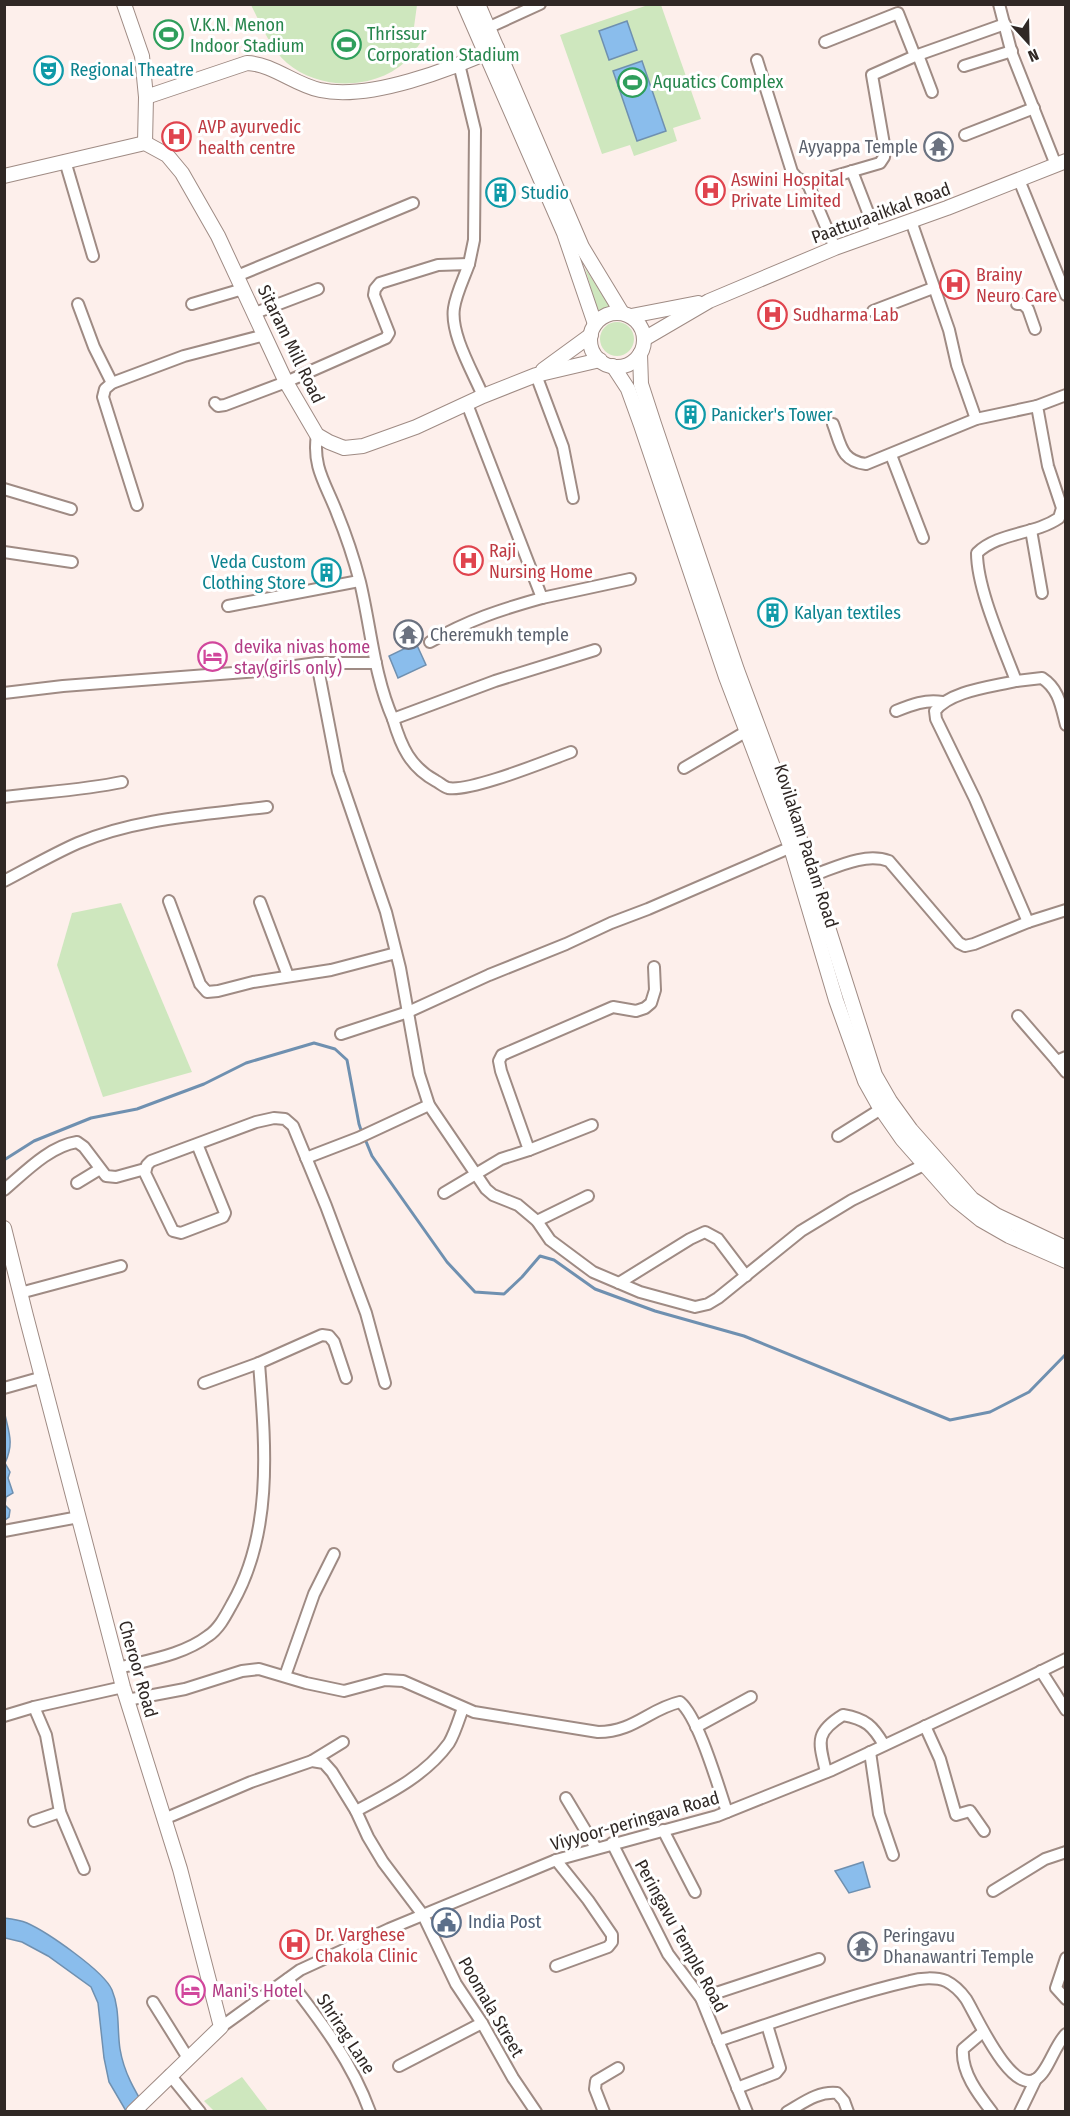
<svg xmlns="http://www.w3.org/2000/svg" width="1070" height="2116" font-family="'Fira Sans Condensed',sans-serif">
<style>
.green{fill:#cee7be}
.water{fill:#8abdec;stroke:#6f90b0;stroke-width:1.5}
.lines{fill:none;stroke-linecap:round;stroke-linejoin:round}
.stream{stroke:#6f90b0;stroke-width:3}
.minor-casing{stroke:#9f8b84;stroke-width:14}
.major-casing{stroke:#9f8b84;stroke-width:16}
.minor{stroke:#fff;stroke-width:10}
.major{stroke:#fff;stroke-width:14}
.labels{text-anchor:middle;stroke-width:6;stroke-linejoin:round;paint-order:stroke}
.leisure-label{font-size:18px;fill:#27864d;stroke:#fff;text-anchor:start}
.culture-label{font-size:18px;fill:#0d838f;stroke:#fff;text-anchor:start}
.health-label{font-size:18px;fill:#be3a42;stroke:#fff;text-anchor:start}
.worship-label{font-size:18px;fill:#5b616d;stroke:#fff;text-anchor:start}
.street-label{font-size:18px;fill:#302825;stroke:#fff}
.hotel-label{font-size:18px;fill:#b23c85;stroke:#fff;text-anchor:start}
.service-label{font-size:18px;fill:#4e5e75;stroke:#fff;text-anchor:start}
</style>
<rect width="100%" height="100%" fill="#fdefeb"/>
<g class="green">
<path d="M251,5H417L414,27L428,32C422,40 416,50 409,58C379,90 321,92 287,63C270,48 261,24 251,5Z"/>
<path d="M648,5H661L701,119L673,128L677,141L634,156L630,145L602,154L560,35Z"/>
<path d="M585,268L610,307L598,312Z"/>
<circle cx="617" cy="339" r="17"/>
<path d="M121,903L192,1072L103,1097L57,965L72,913Z"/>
<path d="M242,2077L268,2111H214L204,2101Z"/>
</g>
<g class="water">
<path d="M627,21L637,50L609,60L599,31Z"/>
<path d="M642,61L666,131L637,141L613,71Z"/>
<path d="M416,643L426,665L398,678L389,656Z"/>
<path d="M4,1410C8,1431 15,1442 5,1463L10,1472L8,1478L13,1493L6,1497L5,1505L10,1510L9,1517L5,1520Z"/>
<path d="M863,1862L870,1887L849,1893L835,1871Z"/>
<path d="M4,1918C12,1919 20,1920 27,1923C47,1932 104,1971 112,1990C120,2009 117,2030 120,2049C124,2073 135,2091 147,2111H126L109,2082L104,2058L98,2003L91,1987L48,1956L22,1942L5,1938Z"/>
</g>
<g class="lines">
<g class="stream">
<path d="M365,1139L372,1156L447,1262L475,1292L504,1294L522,1277L540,1256L554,1260L595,1289L655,1311L744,1336L950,1420L990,1412L1029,1392L1066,1354"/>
<path d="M4,1160L34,1141L91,1118L137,1109L204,1084L246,1063L314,1043L335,1049L347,1060L359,1124L362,1133"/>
</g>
<defs>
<g id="minor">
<path d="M999,4L1012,54L1056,165"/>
<path d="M483,30L540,4"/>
<path d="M825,42L898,13L915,56"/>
<path d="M918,55L932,92"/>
<path d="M757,60L792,172L797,178L808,184"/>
<path d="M459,64L475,130L474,240L469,264"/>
<path d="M964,66L1012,51"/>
<path d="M965,135L1034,108"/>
<path d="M65,161L93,256"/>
<path d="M852,171L876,233"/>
<path d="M1019,180L1066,295"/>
<path d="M911,221L949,330L957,365L976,419"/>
<path d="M835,248L808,184L880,163L884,157L885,150L872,75L915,56L1005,24"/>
<path d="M237,276L413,203"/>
<path d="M78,304L94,347L112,383"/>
<path d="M192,304L243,289"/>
<path d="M1017,304H1023L1028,309L1035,329"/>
<path d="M873,311L933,288"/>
<path d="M255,313L318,289"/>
<path d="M536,375L563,447L573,498"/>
<path d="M215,403L218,406L225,405L286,382L386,338L389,333L374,295L375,289L380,283L438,265L469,264C464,278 456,294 454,308C450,334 473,372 483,396"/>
<path d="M467,404L542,598L630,579"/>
<path d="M833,424C841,445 841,461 866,464L976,419L1037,406"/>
<path d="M317,435C312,467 326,484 337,513C346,535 354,559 360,582C371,628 374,676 393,719L495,681L595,650"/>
<path d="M891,455L923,538"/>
<path d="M4,489L71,509"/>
<path d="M137,505L103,397L105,389L112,383L184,356L265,335"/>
<path d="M1031,530L1042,593"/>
<path d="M4,552L72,562"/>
<path d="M228,606L359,581"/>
<path d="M430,642C469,620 499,610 542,598"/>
<path d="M317,663L338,772L386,912L400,968L419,1074L429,1105L486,1189L493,1195L518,1205L537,1221L550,1240L593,1272L640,1292L695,1307L708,1304L718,1298L801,1231L852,1200L930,1162"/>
<path d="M1016,681L1042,678C1059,689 1061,706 1066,725"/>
<path d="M4,693L63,686L258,671L317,663H376"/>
<path d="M896,711C911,705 926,699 942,702"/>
<path d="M393,719C401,746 410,767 436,781C440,783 444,787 448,788C471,792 546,761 571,752"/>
<path d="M684,768L747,731"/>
<path d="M4,797C44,792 84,790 122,782"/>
<path d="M811,876C835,868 864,852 889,861L959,943L965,946L974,944L1028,922L975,799L936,719L935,711C950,691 991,687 1016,681C1003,646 977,589 977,553C999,532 1034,535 1059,518L1062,508L1048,466L1037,406L1066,395"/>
<path d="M4,881C29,868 53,854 78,843C137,818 203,815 267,807"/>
<path d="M169,901L200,984L207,992L218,991L253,982L331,970L396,953"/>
<path d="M260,902L288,976"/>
<path d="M1028,922L1066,910"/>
<path d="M1018,1016L1057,1061"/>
<path d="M341,1034L408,1012L489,975L566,944L611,923L648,909L796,845"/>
<path d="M1066,1057L1057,1061L1066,1072"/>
<path d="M838,1136L881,1109"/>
<path d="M197,1144L225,1213L223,1217L181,1233L173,1231L145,1173L147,1165L151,1161L256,1122L274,1118L285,1119L293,1126L326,1206L366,1313L385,1383"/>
<path d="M529,1150L592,1125"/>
<path d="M306,1158L358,1138L429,1105"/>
<path d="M77,1183L100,1169"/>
<path d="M4,1190C25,1172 50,1146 77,1142L84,1147L106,1176L116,1177L145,1169"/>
<path d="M444,1193L501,1159L529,1150L501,1071L499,1061L502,1055L613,1007L636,1011L645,1008L651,1003L655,990L654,967"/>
<path d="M537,1221L588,1196"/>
<path d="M619,1283L690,1239L705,1232L718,1239L746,1276"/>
<path d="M20,1293L121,1266"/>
<path d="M204,1383L259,1363"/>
<path d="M4,1388L43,1377"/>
<path d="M4,1531L79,1517"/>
<path d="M118,1668C148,1660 183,1655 208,1636C219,1629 226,1615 232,1604C274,1531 265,1443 259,1363L322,1335L329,1336L334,1342L346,1378"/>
<path d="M1041,1671L1066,1710"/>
<path d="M285,1676L314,1594L334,1554"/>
<path d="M127,1700L185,1689L242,1671L259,1669L306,1683L344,1691L385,1680L403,1681L474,1712L598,1732C634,1732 649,1709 680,1702C699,1718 718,1786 727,1812"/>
<path d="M4,1716L34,1707L123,1687"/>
<path d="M925,1726L940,1759L956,1815L970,1811L984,1831"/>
<path d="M696,1727L751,1697"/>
<path d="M870,1752L879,1814L893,1855"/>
<path d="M312,1761L343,1742"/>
<path d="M826,1772C819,1742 814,1733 843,1715C866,1719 873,1726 884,1745"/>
<path d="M566,1798L596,1848"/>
<path d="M356,1811L368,1837L383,1862L423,1915L456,1984L482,2023L513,2078L536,2112"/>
<path d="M60,1812L84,1869"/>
<path d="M164,1819L251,1782L312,1761L324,1763L332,1772L356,1811C390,1793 426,1775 449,1743C455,1733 459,1719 463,1708"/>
<path d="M34,1821L60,1812L46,1735L34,1707"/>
<path d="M663,1830L695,1892"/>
<path d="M612,1843L668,1954L701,1998L747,2112"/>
<path d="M556,1860L588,1900L612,1935V1942L608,1947L556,1966"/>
<path d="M993,1891L1045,1859L1066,1852"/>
<path d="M1066,1958L1056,1988L1066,1999"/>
<path d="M288,1979C320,2020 352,2062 370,2112"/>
<path d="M701,1998L819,1959"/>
<path d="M153,2002L188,2058"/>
<path d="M221,2027L300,1970L389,1929L556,1860L717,1816L832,1770L1015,1684L1066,1659"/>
<path d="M983,2032L963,2049C961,2072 978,2094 992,2112"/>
<path d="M718,2041C781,2020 845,1996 910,1981C920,1978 936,1977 946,1981C954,1985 961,1992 966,1999C976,2015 1011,2095 1036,2079C1048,2072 1054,2046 1066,2034"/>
<path d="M399,2066L482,2023"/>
<path d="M170,2075L200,2112"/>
<path d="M737,2088L776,2073L780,2068L767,2025"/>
<path d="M604,2112L595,2089L596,2081L618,2068"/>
<path d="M787,2112C803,2103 818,2091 837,2093L844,2101L848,2112"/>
<path d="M1020,2112L1036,2079"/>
</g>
<g id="major">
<path d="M124,4L142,56L146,97L145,143"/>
<path d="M464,4L564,233L595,324"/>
<path d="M478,4L582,247L622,313"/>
<path d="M146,97L247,63C273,64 295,85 320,90C369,101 452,69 497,48"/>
<path d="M4,176L145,143L167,155L182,173L218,236L286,382L317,435L329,442L344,448L363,446L416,427L483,396L536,375L600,360"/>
<circle cx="617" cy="340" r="27"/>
<path d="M631,316L698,303"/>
<path d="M644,339L709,301L835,248L947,208L1066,161"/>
<path d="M640,354L641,384L654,424L737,670L801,842L875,1075L890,1101L911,1130L972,1199L996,1215L1066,1248"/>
<path d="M613,366L628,389L641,425L726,677L791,848L836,1000L865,1081L879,1106L902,1139L955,1199L981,1220L1009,1236L1066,1261"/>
<path d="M543,370L591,335"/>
<path d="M4,1228L26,1316L123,1687L180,1869L221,2027L133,2112"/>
</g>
</defs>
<use href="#minor" class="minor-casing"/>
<use href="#major" class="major-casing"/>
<use href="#minor" class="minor"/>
<use href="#major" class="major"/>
</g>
<defs>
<symbol id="stadium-ring" viewBox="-11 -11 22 22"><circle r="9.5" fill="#fff" stroke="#2e9e5b" stroke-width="1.5"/><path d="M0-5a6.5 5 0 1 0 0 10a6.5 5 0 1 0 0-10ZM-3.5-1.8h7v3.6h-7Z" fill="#2e9e5b"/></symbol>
<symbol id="theatre-ring" viewBox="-11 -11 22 22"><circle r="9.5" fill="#fff" stroke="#0f9aa8" stroke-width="1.5"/><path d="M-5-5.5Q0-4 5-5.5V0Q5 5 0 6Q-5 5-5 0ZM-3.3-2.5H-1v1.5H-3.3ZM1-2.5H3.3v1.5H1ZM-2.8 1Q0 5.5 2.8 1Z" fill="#0f9aa8"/></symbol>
<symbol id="hospital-ring" viewBox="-11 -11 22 22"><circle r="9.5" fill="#fff" stroke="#e0444e" stroke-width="1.5"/><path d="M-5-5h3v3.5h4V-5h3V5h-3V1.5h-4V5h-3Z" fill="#e0444e"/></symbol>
<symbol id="temple-ring" viewBox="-11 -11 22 22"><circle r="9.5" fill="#fff" stroke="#6b7280" stroke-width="1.5"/><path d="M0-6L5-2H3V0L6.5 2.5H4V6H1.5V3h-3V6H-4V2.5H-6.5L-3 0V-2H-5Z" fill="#6b7280"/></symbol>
<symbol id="building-ring" viewBox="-11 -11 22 22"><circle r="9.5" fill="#fff" stroke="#0f9aa8" stroke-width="1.5"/><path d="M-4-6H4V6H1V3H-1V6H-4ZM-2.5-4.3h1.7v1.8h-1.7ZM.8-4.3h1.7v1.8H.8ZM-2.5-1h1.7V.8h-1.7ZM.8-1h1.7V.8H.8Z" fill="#0f9aa8"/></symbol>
<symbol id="hotel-ring" viewBox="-11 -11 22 22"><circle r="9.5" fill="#fff" stroke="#d1479c" stroke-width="1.5"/><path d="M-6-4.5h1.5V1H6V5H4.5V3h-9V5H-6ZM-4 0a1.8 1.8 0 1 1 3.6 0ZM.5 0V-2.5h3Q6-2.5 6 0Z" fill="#d1479c"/></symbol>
<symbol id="civic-ring" viewBox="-11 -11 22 22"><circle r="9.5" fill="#fff" stroke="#5c6f8a" stroke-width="1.5"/><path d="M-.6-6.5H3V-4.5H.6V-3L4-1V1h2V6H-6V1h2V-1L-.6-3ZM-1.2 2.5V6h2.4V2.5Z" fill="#5c6f8a"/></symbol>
</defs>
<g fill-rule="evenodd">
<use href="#stadium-ring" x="152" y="18" width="33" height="33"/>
<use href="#stadium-ring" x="330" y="28" width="33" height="33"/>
<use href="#theatre-ring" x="32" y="54" width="33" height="33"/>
<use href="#stadium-ring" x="616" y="66" width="33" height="33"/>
<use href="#hospital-ring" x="160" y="120" width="33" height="33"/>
<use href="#temple-ring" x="922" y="130" width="33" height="33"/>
<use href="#hospital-ring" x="694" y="174" width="33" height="33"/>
<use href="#building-ring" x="484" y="176" width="33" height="33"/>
<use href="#hospital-ring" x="938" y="268" width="33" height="33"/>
<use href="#hospital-ring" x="756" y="298" width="33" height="33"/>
<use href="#building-ring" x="674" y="398" width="33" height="33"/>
<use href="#hospital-ring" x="452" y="544" width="33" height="33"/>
<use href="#building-ring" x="310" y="556" width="33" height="33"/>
<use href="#building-ring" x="756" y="596" width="33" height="33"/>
<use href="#temple-ring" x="392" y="618" width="33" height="33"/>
<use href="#hotel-ring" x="196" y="640" width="33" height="33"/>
<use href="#civic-ring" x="430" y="1906" width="33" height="33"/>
<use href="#hospital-ring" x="278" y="1928" width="33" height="33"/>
<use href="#temple-ring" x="846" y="1930" width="33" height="33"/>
<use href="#hotel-ring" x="174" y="1974" width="33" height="33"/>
</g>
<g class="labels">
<g class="leisure-label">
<text x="190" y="31">V.K.N. Menon<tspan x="190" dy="21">Indoor Stadium</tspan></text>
<text x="367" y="40">Thrissur<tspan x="367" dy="21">Corporation Stadium</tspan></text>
<text x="653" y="88">Aquatics Complex</text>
</g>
<g class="culture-label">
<text x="70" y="76">Regional Theatre</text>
<text x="521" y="199">Studio</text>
<text x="711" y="421">Panicker's Tower</text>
<text x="306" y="568" text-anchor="end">Veda Custom<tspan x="306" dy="21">Clothing Store</tspan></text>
<text x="794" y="619">Kalyan textiles</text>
</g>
<g class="health-label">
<text x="198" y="133">AVP ayurvedic<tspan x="198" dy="21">health centre</tspan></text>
<text x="731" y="186">Aswini Hospital<tspan x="731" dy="21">Private Limited</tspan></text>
<text x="976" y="281">Brainy<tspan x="976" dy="21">Neuro Care</tspan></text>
<text x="793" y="321">Sudharma Lab</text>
<text x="489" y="557">Raji<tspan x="489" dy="21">Nursing Home</tspan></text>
<text x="315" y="1941">Dr. Varghese<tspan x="315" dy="21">Chakola Clinic</tspan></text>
</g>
<g class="worship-label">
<text x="918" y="153" text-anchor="end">Ayyappa Temple</text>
<text x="430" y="641">Cheremukh temple</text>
<text x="883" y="1942">Peringavu<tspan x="883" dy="21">Dhanawantri Temple</tspan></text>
</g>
<g class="street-label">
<text transform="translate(881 213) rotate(-20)" y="6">Paatturaaikkal Road</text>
<text transform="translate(291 344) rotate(64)" y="6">Sitaram Mill Road</text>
<text transform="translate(806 846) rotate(72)" y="6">Kovilakam Padam Road</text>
<text transform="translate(138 1669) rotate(74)" y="6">Cheroor Road</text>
<text transform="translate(635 1821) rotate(-16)" y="6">Viyyoor-peringava Road</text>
<text transform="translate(681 1936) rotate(61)" y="6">Peringavu Temple Road</text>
<text transform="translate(491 2007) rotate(60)" y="6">Poomala Street</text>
<text transform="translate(346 2034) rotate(57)" y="6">Shrirag Lane</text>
</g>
<g class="hotel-label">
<text x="234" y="653">devika nivas home<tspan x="234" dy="21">stay(girls only)</tspan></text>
<text x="212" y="1997">Mani's Hotel</text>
</g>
<g class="service-label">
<text x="468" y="1928">India Post</text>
</g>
</g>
<rect width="1070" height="2116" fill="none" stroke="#302825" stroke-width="12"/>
<g transform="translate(1028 42) rotate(158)" stroke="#ffffff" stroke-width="4.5" paint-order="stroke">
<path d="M0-4.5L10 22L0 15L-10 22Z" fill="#302825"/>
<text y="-9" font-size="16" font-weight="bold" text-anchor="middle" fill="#302825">N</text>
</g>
</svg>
